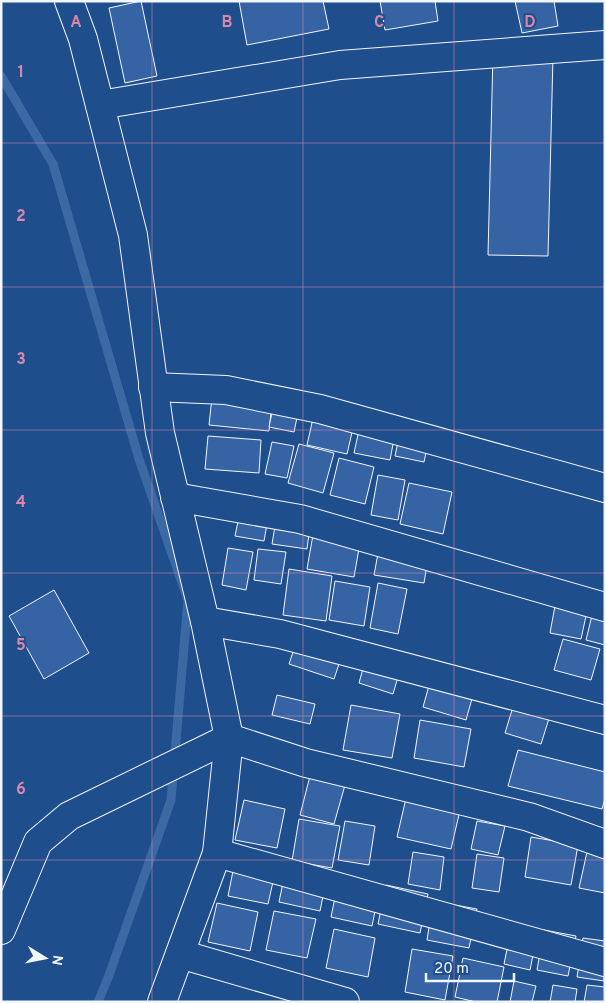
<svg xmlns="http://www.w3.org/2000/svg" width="606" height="1003" font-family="Overpass,sans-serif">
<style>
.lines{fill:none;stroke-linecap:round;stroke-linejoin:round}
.stream{stroke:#3b69a3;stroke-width:9}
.building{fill:#3563a3;stroke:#f2f6ff}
.minor-casing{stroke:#f2f6ff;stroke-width:30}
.minor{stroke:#1f4e8c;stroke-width:28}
.grid{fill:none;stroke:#da87ad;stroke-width:1;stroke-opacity:0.55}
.grid-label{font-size:16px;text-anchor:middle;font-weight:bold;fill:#da87ad;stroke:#1f4e8c;stroke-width:4;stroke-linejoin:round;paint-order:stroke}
</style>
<rect width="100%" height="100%" fill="#1f4e8c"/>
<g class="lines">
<path class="stream" d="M1,76L53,164L139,459L188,600L171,800L108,978L98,1002"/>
</g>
<g class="building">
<path d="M141,1L157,76L125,83L109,8Z"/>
<path d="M239,1H323L329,29L247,45Z"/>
<path d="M380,1H435L438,21L385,30Z"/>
<path d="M515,1H554L558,26L522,33Z"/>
<path d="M493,54L553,56L548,256L488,255Z"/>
<path d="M213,388L273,394L269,431L209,425Z"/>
<path d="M275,398L300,403L294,432L269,427Z"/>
<path d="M316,405L356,415L347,454L307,445Z"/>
<path d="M361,421L396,428L390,460L354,453Z"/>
<path d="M402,423L431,429L424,462L395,456Z"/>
<path d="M208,436L261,440L259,473L205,469Z"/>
<path d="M272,442L294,446L287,478L265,474Z"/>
<path d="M299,444L334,453L323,493L288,483Z"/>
<path d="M339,458L374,467L365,504L330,495Z"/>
<path d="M378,475L405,480L398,520L371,515Z"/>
<path d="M409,483L452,492L443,534L400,524Z"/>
<path d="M242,502L270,507L264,541L235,536Z"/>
<path d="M277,514L311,519L307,549L272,544Z"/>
<path d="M314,529L361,537L354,577L307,569Z"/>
<path d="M381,537L430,546L424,583L374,575Z"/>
<path d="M228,548L253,552L246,590L222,585Z"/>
<path d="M258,549L286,552L281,584L254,580Z"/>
<path d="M289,569L332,576L326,621L283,615Z"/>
<path d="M335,581L370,587L364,626L329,620Z"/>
<path d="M378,583L407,589L398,634L370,628Z"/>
<path d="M54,590L89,653L44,679L9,616Z"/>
<path d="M557,595L589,602L581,639L550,633Z"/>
<path d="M596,599L605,602V645L586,640Z"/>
<path d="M299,634L344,649L334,679L289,664Z"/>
<path d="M563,639L600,649L591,680L554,670Z"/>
<path d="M368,650L403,660L393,694L359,683Z"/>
<path d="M434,668L477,681L466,720L423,707Z"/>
<path d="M277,695L315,704L310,724L272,715Z"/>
<path d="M516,697L552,709L541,744L505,733Z"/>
<path d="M351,705L400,714L392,758L343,750Z"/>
<path d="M420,720L471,729L464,767L414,758Z"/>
<path d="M518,750L605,772V799L602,809L508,786Z"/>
<path d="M310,776L345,785L334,824L300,815Z"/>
<path d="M407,794L461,806L451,849L397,837Z"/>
<path d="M244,800L285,809L277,848L235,840Z"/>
<path d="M299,819L340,826L332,868L292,861Z"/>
<path d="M345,821L375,826L369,865L338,860Z"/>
<path d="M477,821L505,826L498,855L471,849Z"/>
<path d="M531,837L578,845L571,885L525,877Z"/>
<path d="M413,852L444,857L440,890L408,884Z"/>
<path d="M587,852L605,856V893L579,888Z"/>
<path d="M477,854L504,858L499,892L472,888Z"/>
<path d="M236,856L277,864L268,904L228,896Z"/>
<path d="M287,863L328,871L320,911L279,902Z"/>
<path d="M339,878L380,886L372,926L331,917Z"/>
<path d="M386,885L428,894L420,933L378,924Z"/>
<path d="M433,901L477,909L469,948L427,940Z"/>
<path d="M217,903L258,912L250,951L208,942Z"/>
<path d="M274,911L316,919L307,958L266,950Z"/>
<path d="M512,925L538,930L530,970L504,964Z"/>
<path d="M334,929L375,938L368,977L326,968Z"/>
<path d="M544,930L576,936L568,976L537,970Z"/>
<path d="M583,938L605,941L604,981L577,977Z"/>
<path d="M412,949L453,956L445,1000L405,992Z"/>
<path d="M463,958L504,967L497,1002H476L455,997Z"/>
<path d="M514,981L536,986L532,1002H510Z"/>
<path d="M553,985L577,989L575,1002H550Z"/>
<path d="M587,985L605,987V1002H584Z"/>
</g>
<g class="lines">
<defs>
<g id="minor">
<path d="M69,1L83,39L133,235L160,433L205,621L229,738L217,853L162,1002"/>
<path d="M100,105L340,65L605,45"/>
<path d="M153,387L226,390L320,409L605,488"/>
<path d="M175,497L300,519L605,607"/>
<path d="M205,621L280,634L605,720"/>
<path d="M217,853L605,962"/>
<path d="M1,930L38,842L69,816L229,738L306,763L529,817L605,844"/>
<path d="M180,954L345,1002"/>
</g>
</defs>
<use href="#minor" class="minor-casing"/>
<use href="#minor" class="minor"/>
</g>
<path class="grid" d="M152,1V1002M303,1V1002M454,1V1002M1,143H605M1,287H605M1,430H605M1,573H605M1,716H605M1,860H605"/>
<g class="grid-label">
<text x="76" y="27">A</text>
<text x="227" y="27">B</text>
<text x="379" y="27">C</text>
<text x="530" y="27">D</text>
<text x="21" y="77">1</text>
<text x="21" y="221">2</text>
<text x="21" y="364">3</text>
<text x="21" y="507">4</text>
<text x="21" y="650">5</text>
<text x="21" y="794">6</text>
</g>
<rect width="606" height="1003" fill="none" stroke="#f2f6ff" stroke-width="5"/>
<g transform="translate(45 958) rotate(100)" stroke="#1f4e8c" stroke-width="4" paint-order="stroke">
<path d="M0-4L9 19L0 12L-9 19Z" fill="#f2f6ff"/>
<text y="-8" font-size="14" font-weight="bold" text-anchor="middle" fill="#f2f6ff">N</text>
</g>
<path d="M426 973v8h88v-8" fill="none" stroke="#f2f6ff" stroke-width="2.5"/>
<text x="434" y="973" font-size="15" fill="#f2f6ff" stroke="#1f4e8c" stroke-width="4" paint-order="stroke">20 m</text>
</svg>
